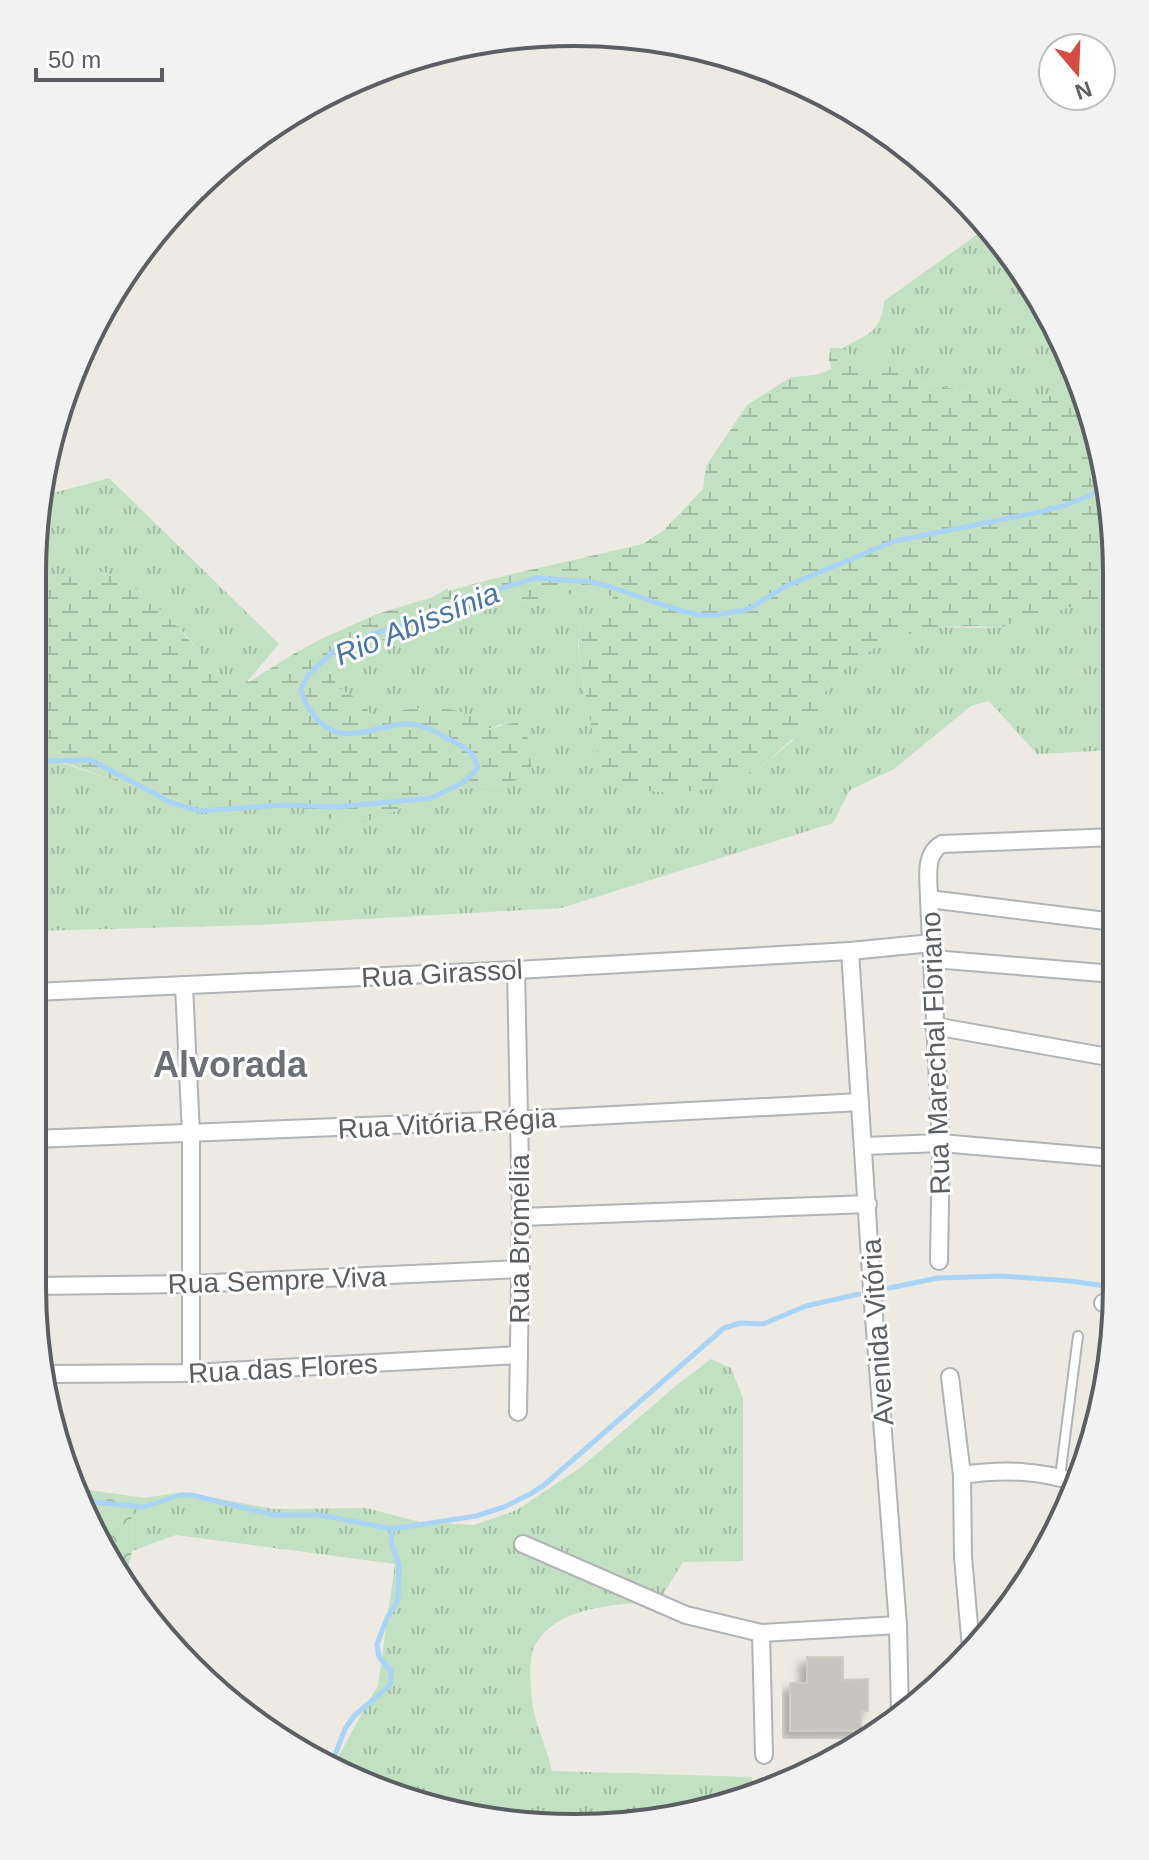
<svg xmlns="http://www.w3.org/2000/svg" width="1149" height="1860" font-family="Helvetica,sans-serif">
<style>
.grass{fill:url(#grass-tufts)}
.forest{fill:url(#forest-crowns)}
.wetland{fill:url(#wetland-marsh)}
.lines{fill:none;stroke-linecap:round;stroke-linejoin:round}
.stream{stroke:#aad4f5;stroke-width:5}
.building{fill:#c8c5c0;stroke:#d0ccc2;stroke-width:2;filter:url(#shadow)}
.service-casing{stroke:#b0b3b7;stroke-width:12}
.minor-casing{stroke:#b0b3b7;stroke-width:20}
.service{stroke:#fff;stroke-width:8}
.minor{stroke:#fff;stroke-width:16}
.labels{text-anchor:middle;stroke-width:6;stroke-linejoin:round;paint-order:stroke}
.street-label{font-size:28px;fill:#5b5e62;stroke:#fff}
.water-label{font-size:30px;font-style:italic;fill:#4a76a5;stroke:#fff}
.district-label{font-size:36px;font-weight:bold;fill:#6c7074;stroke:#fff}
.rim{fill:none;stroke:#5b5e62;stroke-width:4}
</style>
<defs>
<pattern id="grass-tufts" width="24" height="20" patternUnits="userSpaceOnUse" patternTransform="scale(2)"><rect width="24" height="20" fill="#c2e1c2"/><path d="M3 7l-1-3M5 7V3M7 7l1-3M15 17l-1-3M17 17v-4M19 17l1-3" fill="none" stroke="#a1baa1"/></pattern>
<pattern id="forest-crowns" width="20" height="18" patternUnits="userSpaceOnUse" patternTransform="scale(2)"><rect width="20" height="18" fill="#c2e1c2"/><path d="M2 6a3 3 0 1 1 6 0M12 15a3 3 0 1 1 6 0" fill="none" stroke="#a1baa1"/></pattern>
<pattern id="wetland-marsh" width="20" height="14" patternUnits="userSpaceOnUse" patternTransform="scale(2)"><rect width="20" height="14" fill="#c2e1c2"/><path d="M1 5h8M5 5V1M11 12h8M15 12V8" fill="none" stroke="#a1baa1"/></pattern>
<filter id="shadow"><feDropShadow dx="-7" dy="7" stdDeviation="4" flood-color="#0004"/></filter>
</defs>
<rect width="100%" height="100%" fill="#eceae3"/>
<g class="grass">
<path d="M989,226L1045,304L1081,385L1040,399H1006L923,383L886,365L860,362L842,348C868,334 881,333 884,301Z"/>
<path d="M109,478L279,644L235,696L186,635L140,591L49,588L36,596L37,504L38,497Z"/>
<path d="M595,591L611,596L619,604L613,610L600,613L580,626L578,645L584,690L674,793L692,790L757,770L792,741L838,673L883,642L932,627L998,628L1053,611L1081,605L1116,608L1115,750L1037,754L989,701L971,706L894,769L850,790L833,823L561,908L257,925L34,931L35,757L40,756L117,781L147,789L197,808L278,802L293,805L396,811L414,799L440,791L506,784L502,724L488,729L469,715L415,708L371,715L362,701L339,689L330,671L337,655L358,644L386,640L482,607Z"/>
<path d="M711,1359L731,1368L743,1398V1561L683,1562L659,1601C617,1605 552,1605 533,1650C529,1660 530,1688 532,1700C534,1724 547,1747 552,1771L752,1777V1798L748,1799L574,1828L401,1799L334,1764L378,1685L395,1564L176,1535L132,1551L131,1496L143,1498L183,1492L274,1509L366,1508L420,1522L474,1525L517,1510L580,1468L678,1384Z"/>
</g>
<path class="forest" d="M76,1488L131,1496L132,1551L125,1581Z"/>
<path class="wetland" d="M830,348H842L860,362L886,365L923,383L1006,399H1040L1081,385L1088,401L1116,539V608L1081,605L1053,611L998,628L977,626L932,627L883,642L838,673L822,696L821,714L757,770L719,788L674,793L649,791L626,785L601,769C596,744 571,644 581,625C589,611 609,615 619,604L611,596L595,591L482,607L386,640L358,644L337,655L330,671L339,689L362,701L371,715C402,710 437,702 467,714C474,718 481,724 488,729L521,721L527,733L532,773L506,784L440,791L414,799L396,811L373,820L344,824L293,805L278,802L226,810L197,808L147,789L117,781L71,765L40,756L35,757L36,596C52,586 72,572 92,571C139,569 207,662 235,695L247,681L249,682L295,653L321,639L377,614L433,597L448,588V591L512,574L643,544L664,530L703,489L706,466L747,405L791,377L816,375L832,369L829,360Z"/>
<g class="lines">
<g class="stream">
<path d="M35,761L91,760L172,803L199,811L284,805L337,807L431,798L464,782L478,768C473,749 464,747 448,739C436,732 423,724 408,724C377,724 344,748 319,721C308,709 305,705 301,689L308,675L336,649L350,642L419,618L465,599L536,578L592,582L611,587L678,610L700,615H717L749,609L786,586L895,541L1035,513L1066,505L1106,489"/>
<path d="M889,1288L938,1278L1001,1276L1070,1281L1113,1287"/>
<path d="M83,1501L144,1507L180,1495H191L274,1515H320L392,1529L476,1516L504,1507L530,1494L543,1486L724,1328L740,1323L763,1324L806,1306L859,1294"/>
<path d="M332,1763L345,1729L354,1716L388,1687L391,1683V1671L379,1657L377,1644L387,1618L396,1604L398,1597L399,1565L391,1542L392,1529"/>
</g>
</g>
<path class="building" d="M807,1657H843V1680L868,1679V1711H861V1730L790,1731V1683H807Z"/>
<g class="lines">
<defs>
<path id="service" d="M1060,1477L1078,1336"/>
<g id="minor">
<path d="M929,899L1114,922"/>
<path d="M850,951L873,1304L898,1625L900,1714"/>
<path d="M933,959L1114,974"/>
<path d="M516,970L521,1217L518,1412"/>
<path d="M184,985L191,1134V1373"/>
<path d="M34,992L516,970L850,951L932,943"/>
<path d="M934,1026L1114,1058"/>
<path d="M33,1139L519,1120L860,1102"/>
<path d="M863,1146L941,1143L1113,1158"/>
<path d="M521,1217L868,1204"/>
<path d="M939,1261L941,1143L929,899C929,881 923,854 942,844L1115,837"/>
<path d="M32,1286L191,1284L521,1269"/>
<path d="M1103,1303L1113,1305"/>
<path d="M47,1374L191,1373L519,1355"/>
<path d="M950,1377L962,1475L963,1557L971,1648"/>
<path d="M962,1475C1003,1469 1039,1470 1078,1483"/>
<path d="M523,1544L686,1615L761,1633L898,1625"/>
<path d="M761,1633L764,1755"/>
</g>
</defs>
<use href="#service" class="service-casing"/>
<use href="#minor" class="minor-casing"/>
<use href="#service" class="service"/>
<use href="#minor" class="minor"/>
</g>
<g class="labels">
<g class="street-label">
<text transform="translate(442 973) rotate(-3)" y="10">Rua Girassol</text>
<text transform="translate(935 1053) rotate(-92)" y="10">Rua Marechal Floriano</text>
<text transform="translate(447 1123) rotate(-3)" y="10">Rua Vitória Régia</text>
<text transform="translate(519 1239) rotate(-90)" y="10">Rua Bromélia</text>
<text transform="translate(277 1280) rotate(-2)" y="10">Rua Sempre Viva</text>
<text transform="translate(877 1332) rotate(-94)" y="10">Avenida Vitória</text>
<text transform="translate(283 1368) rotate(-3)" y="10">Rua das Flores</text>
</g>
<g class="water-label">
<text transform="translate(417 624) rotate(-22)" y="10">Rio Abissínia</text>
</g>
<g class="district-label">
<text x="230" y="1077">Alvorada</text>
</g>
</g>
<path d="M0 0H1149V1860H0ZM574 46H575A528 528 0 0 1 1103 574V1286A528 528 0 0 1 575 1814H574A528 528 0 0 1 46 1286V574A528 528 0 0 1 574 46Z" fill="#f2f2f2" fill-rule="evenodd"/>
<path class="rim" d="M574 46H575A528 528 0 0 1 1103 574V1286A528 528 0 0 1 575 1814H574A528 528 0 0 1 46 1286V574A528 528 0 0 1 574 46Z"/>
<g transform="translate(1077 72) rotate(161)"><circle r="38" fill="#ffffff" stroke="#bdbfc0" stroke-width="2"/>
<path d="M0-6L14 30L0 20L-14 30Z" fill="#d54d40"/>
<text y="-12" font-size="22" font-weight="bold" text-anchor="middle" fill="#5b5e62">N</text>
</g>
<path d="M36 68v12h126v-12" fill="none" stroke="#5b5e62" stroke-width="4"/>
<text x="48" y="68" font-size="24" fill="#5b5e62" stroke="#ffffff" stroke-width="6" paint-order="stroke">50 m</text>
</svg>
